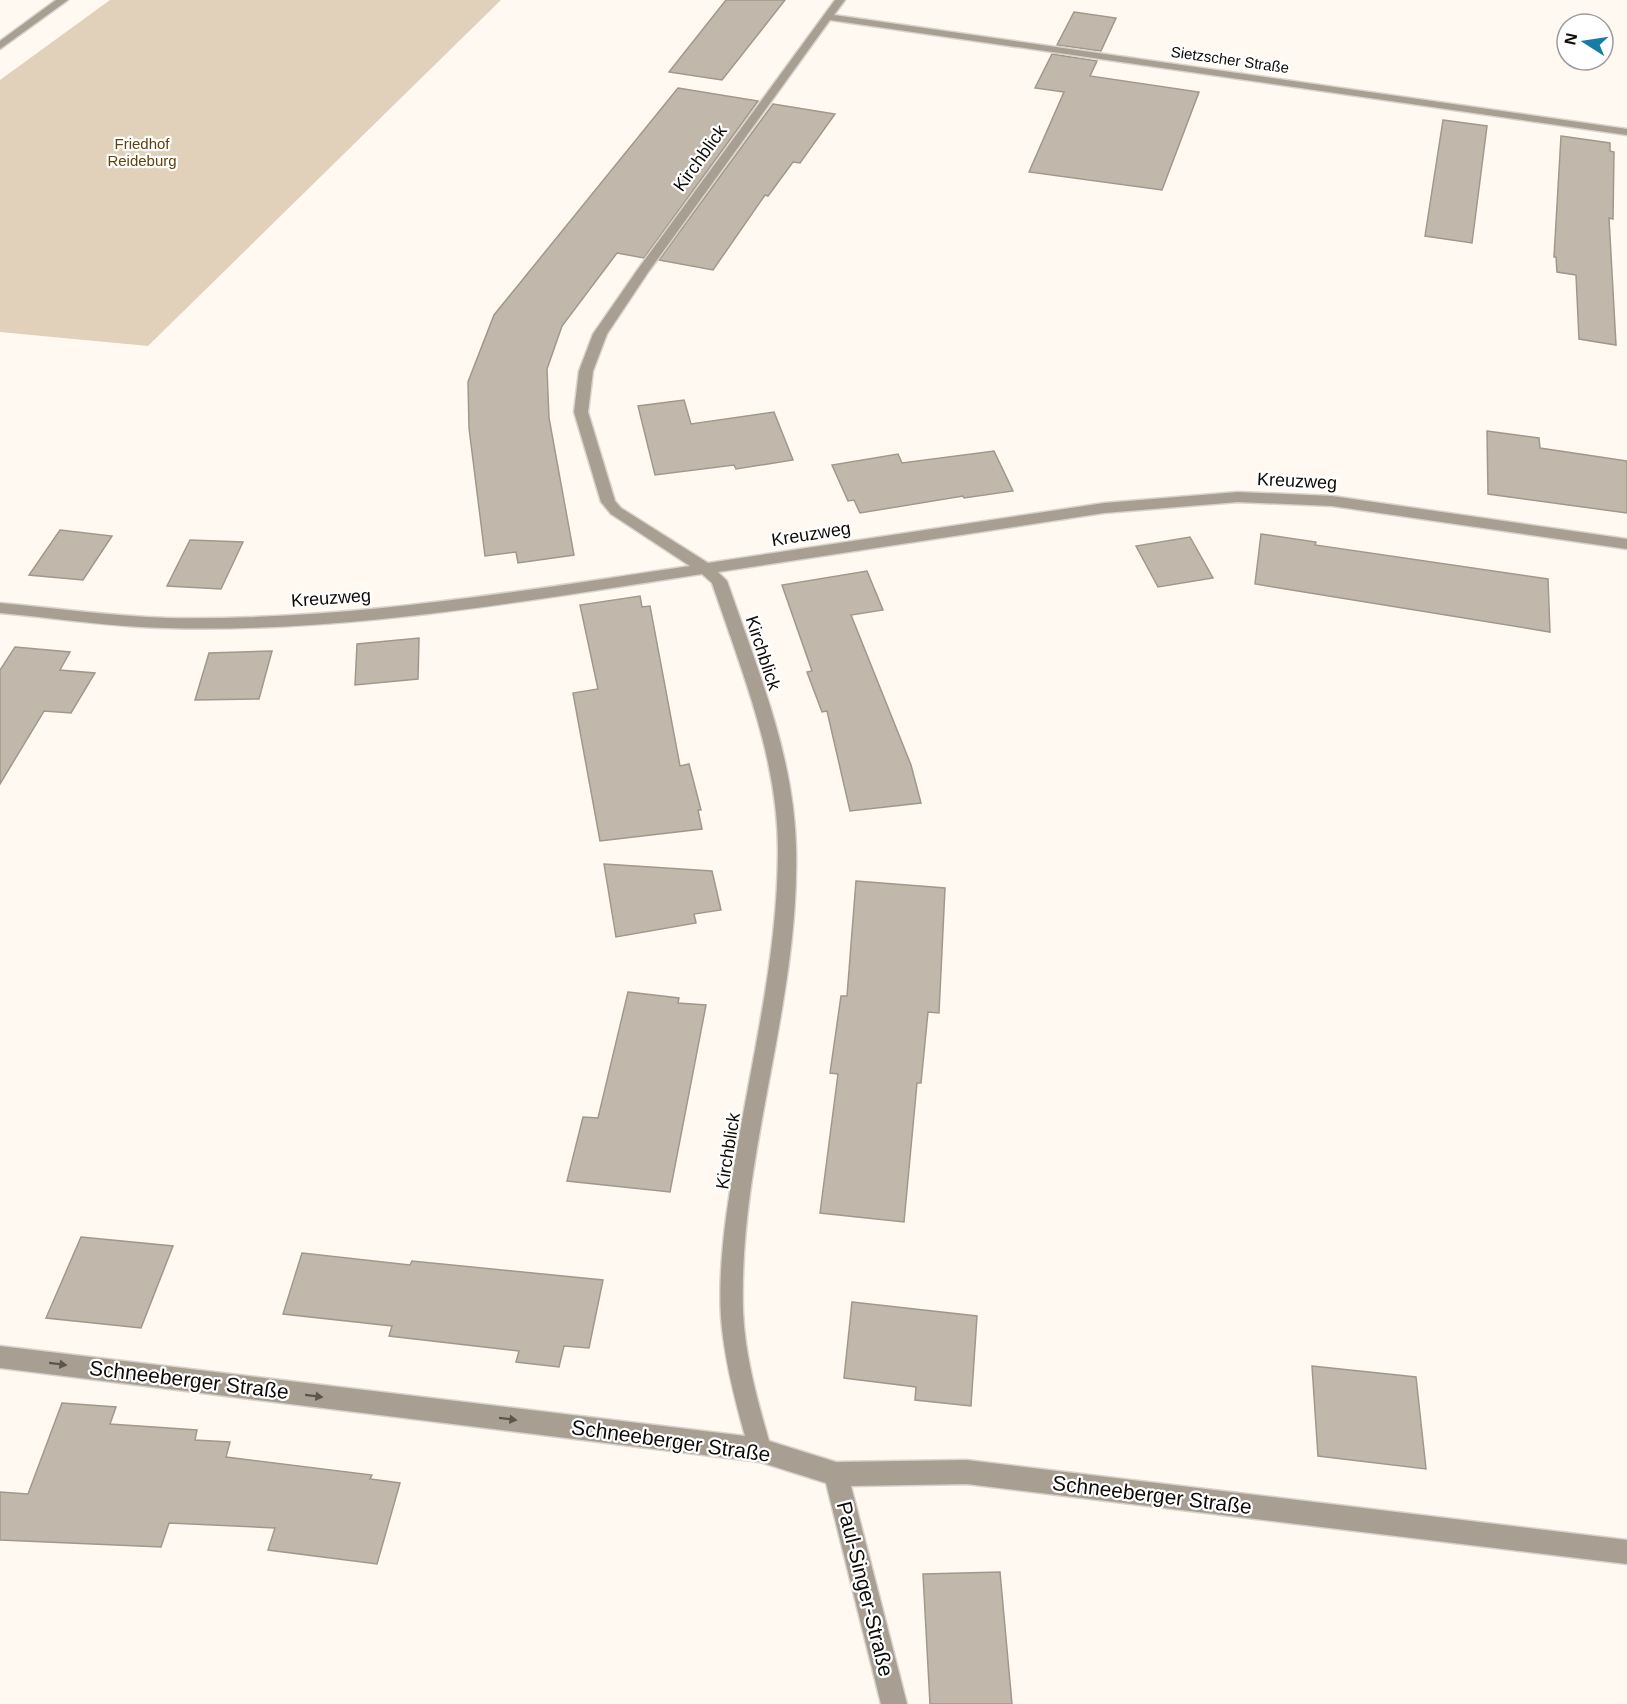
<svg xmlns="http://www.w3.org/2000/svg" width="1627" height="1704" font-family="Arial,sans-serif">
<style>
.green{fill:#e1d1bb}
.building{fill:#c1b8ab;stroke:#a1988b;stroke-width:1.5}
.lines{fill:none;stroke-linecap:round;stroke-linejoin:round}
.street-casing{stroke:#d8d3cc;stroke-width:3}
.street{fill:#a89f92;fill-rule:evenodd}
.oneway{fill:#5b554c}
.labels{text-anchor:middle;stroke-width:4.5;stroke-linejoin:round;paint-order:stroke}
.far-street-label{font-size:15px;fill:#0e0b07;stroke:#fff}
.far-park-label{font-size:15px;fill:#61420c;stroke:#fff}
.street-label{font-size:18px;fill:#0e0b07;stroke:#fff}
.near-street-label{font-size:21px;fill:#0e0b07;stroke:#fff}
</style>
<rect width="100%" height="100%" fill="#fff9f1"/>
<path class="green" d="M110,0H501L148,346L0,332V80Z"/>
<g class="building">
<path d="M726,0H785L722,80L669,72Z"/>
<path d="M1074,12L1116,18L1101,51L1057,45Z"/>
<path d="M1052,54L1097,61L1090,76L1199,92L1162,190L1029,172L1064,92L1035,88Z"/>
<path d="M678,88L758,101L644,258L617,253L562,326L547,369L549,418L574,555L518,563L516,552L485,556L469,428L468,382L494,315Z"/>
<path d="M773,104L835,114L800,163L793,162L768,196L765,195L713,270L659,260Z"/>
<path d="M1443,120L1487,126L1472,243L1425,236Z"/>
<path d="M1561,136L1610,143V151L1614,152L1613,219L1609,218L1616,345L1579,339L1576,275L1557,272L1556,257H1554Z"/>
<path d="M684,400L691,424L774,412L793,460L736,469L734,465L655,475L638,406Z"/>
<path d="M1487,431L1539,438L1540,448L1627,461V513L1488,494Z"/>
<path d="M994,451L1013,491L964,498L963,496L860,513L854,500L848,501L832,465L898,454L902,463Z"/>
<path d="M60,530L112,536L83,580L29,575Z"/>
<path d="M1261,534L1316,542L1315,545L1548,579L1550,632L1255,584Z"/>
<path d="M1190,537L1213,578L1158,587L1136,546Z"/>
<path d="M190,540L243,542L221,589L167,586Z"/>
<path d="M867,571L883,610L851,615L911,765L921,803L850,811L827,711L822,712L807,672L812,671L782,585Z"/>
<path d="M640,596L642,607L650,606L680,766L689,764L701,810H698L702,829L600,841L573,693L598,689L580,605Z"/>
<path d="M419,638L418,679L355,685L357,644Z"/>
<path d="M15,647L70,652L60,670L95,673L71,713L44,711L0,784V670Z"/>
<path d="M272,651L259,699L195,700L209,653Z"/>
<path d="M604,864L712,871L721,910L694,914L696,923L616,937Z"/>
<path d="M856,881L945,888L939,1013L928,1012L921,1083H917L904,1222L820,1213L838,1074L830,1073L841,996H847Z"/>
<path d="M628,992L679,998L678,1003L706,1005L670,1192L567,1181L583,1117L598,1118Z"/>
<path d="M81,1237L173,1246L141,1328L46,1318Z"/>
<path d="M302,1253L410,1265L412,1261L603,1280L589,1348L564,1346L559,1367L516,1362L519,1351L389,1336L392,1326L283,1314Z"/>
<path d="M852,1302L977,1316L971,1406L915,1400L916,1387L844,1378Z"/>
<path d="M1312,1366L1416,1377L1426,1469L1318,1456Z"/>
<path d="M62,1403L116,1407L110,1424L197,1430L195,1440L230,1442L226,1457L372,1475L370,1479L400,1483L377,1564L268,1550L275,1528L169,1523L161,1547L0,1540V1492L28,1494Z"/>
<path d="M1000,1572L1012,1704H930L923,1574Z"/>
</g>
<g class="lines">
<defs>
<g id="street">
<path d="M56,0H68L0,49V41Z"/>
<path d="M835,0H845L834,15L1627,129V135L830,20L649,271L607,334L593,371L588,412L615,501L621,508L708,563L1104,503L1238,492L1332,496L1627,539V549L1332,506L1238,502L1104,513L718,572L727,581C757,668 794,755 796,848C800,1005 738,1156 743,1312C745,1356 757,1399 769,1441L836,1462L967,1460L1627,1540V1564L967,1484L851,1486L907,1704H881L826,1483L760,1462L0,1368V1346L745,1436C734,1397 724,1357 721,1317C718,1263 727,1207 736,1155C753,1054 778,953 778,850C778,758 741,669 712,583L702,574C525,601 347,633 167,628C111,627 55,618 0,613V603C55,608 112,616 167,618C343,621 516,592 690,566L611,514L601,502L574,412L579,371L593,334L638,269Z"/>
</g>
</defs>
<use href="#street" class="street-casing"/>
<use href="#street" class="street"/>
</g>
<defs><path id="oneway-solid" d="M-6-.8H1V-3.2L6.5 0L1 3.2V.8H-6Z" transform="scale(1.5)"/></defs>
<g class="oneway">
<use href="#oneway-solid" transform="translate(58 1364) rotate(7)"/>
<use href="#oneway-solid" transform="translate(314 1396) rotate(7)"/>
<use href="#oneway-solid" transform="translate(508 1419) rotate(7)"/>
</g>
<g class="labels">
<g class="far-street-label">
<text transform="translate(1230 60) rotate(8)" y="5">Sietzscher Straße</text>
</g>
<g class="far-park-label">
<text x="142" y="149">Friedhof<tspan x="142" dy="17">Reideburg</tspan></text>
</g>
<g class="street-label">
<text transform="translate(700 158) rotate(-54)" y="6">Kirchblick</text>
<text transform="translate(1297 481) rotate(3)" y="6">Kreuzweg</text>
<text transform="translate(811 534) rotate(-9)" y="6">Kreuzweg</text>
<text transform="translate(331 598) rotate(-4)" y="6">Kreuzweg</text>
<text transform="translate(763 653) rotate(72)" y="6">Kirchblick</text>
<text transform="translate(728 1151) rotate(-81)" y="6">Kirchblick</text>
</g>
<g class="near-street-label">
<text transform="translate(189 1380) rotate(7)" y="7">Schneeberger Straße</text>
<text transform="translate(671 1441) rotate(8)" y="7">Schneeberger Straße</text>
<text transform="translate(1152 1495) rotate(7)" y="7">Schneeberger Straße</text>
<text transform="translate(865 1589) rotate(76)" y="7">Paul-Singer-Straße</text>
</g>
</g>
<g transform="translate(1585 42) rotate(282)"><circle r="28" fill="#ffffff" stroke="#9f9d9c" stroke-width="1.5"/>
<path d="M0-4.5L10 22L0 15L-10 22Z" fill="#177ca7"/>
<text y="-9" font-size="16" font-weight="bold" text-anchor="middle" fill="#0e0b07">N</text>
</g>
</svg>
